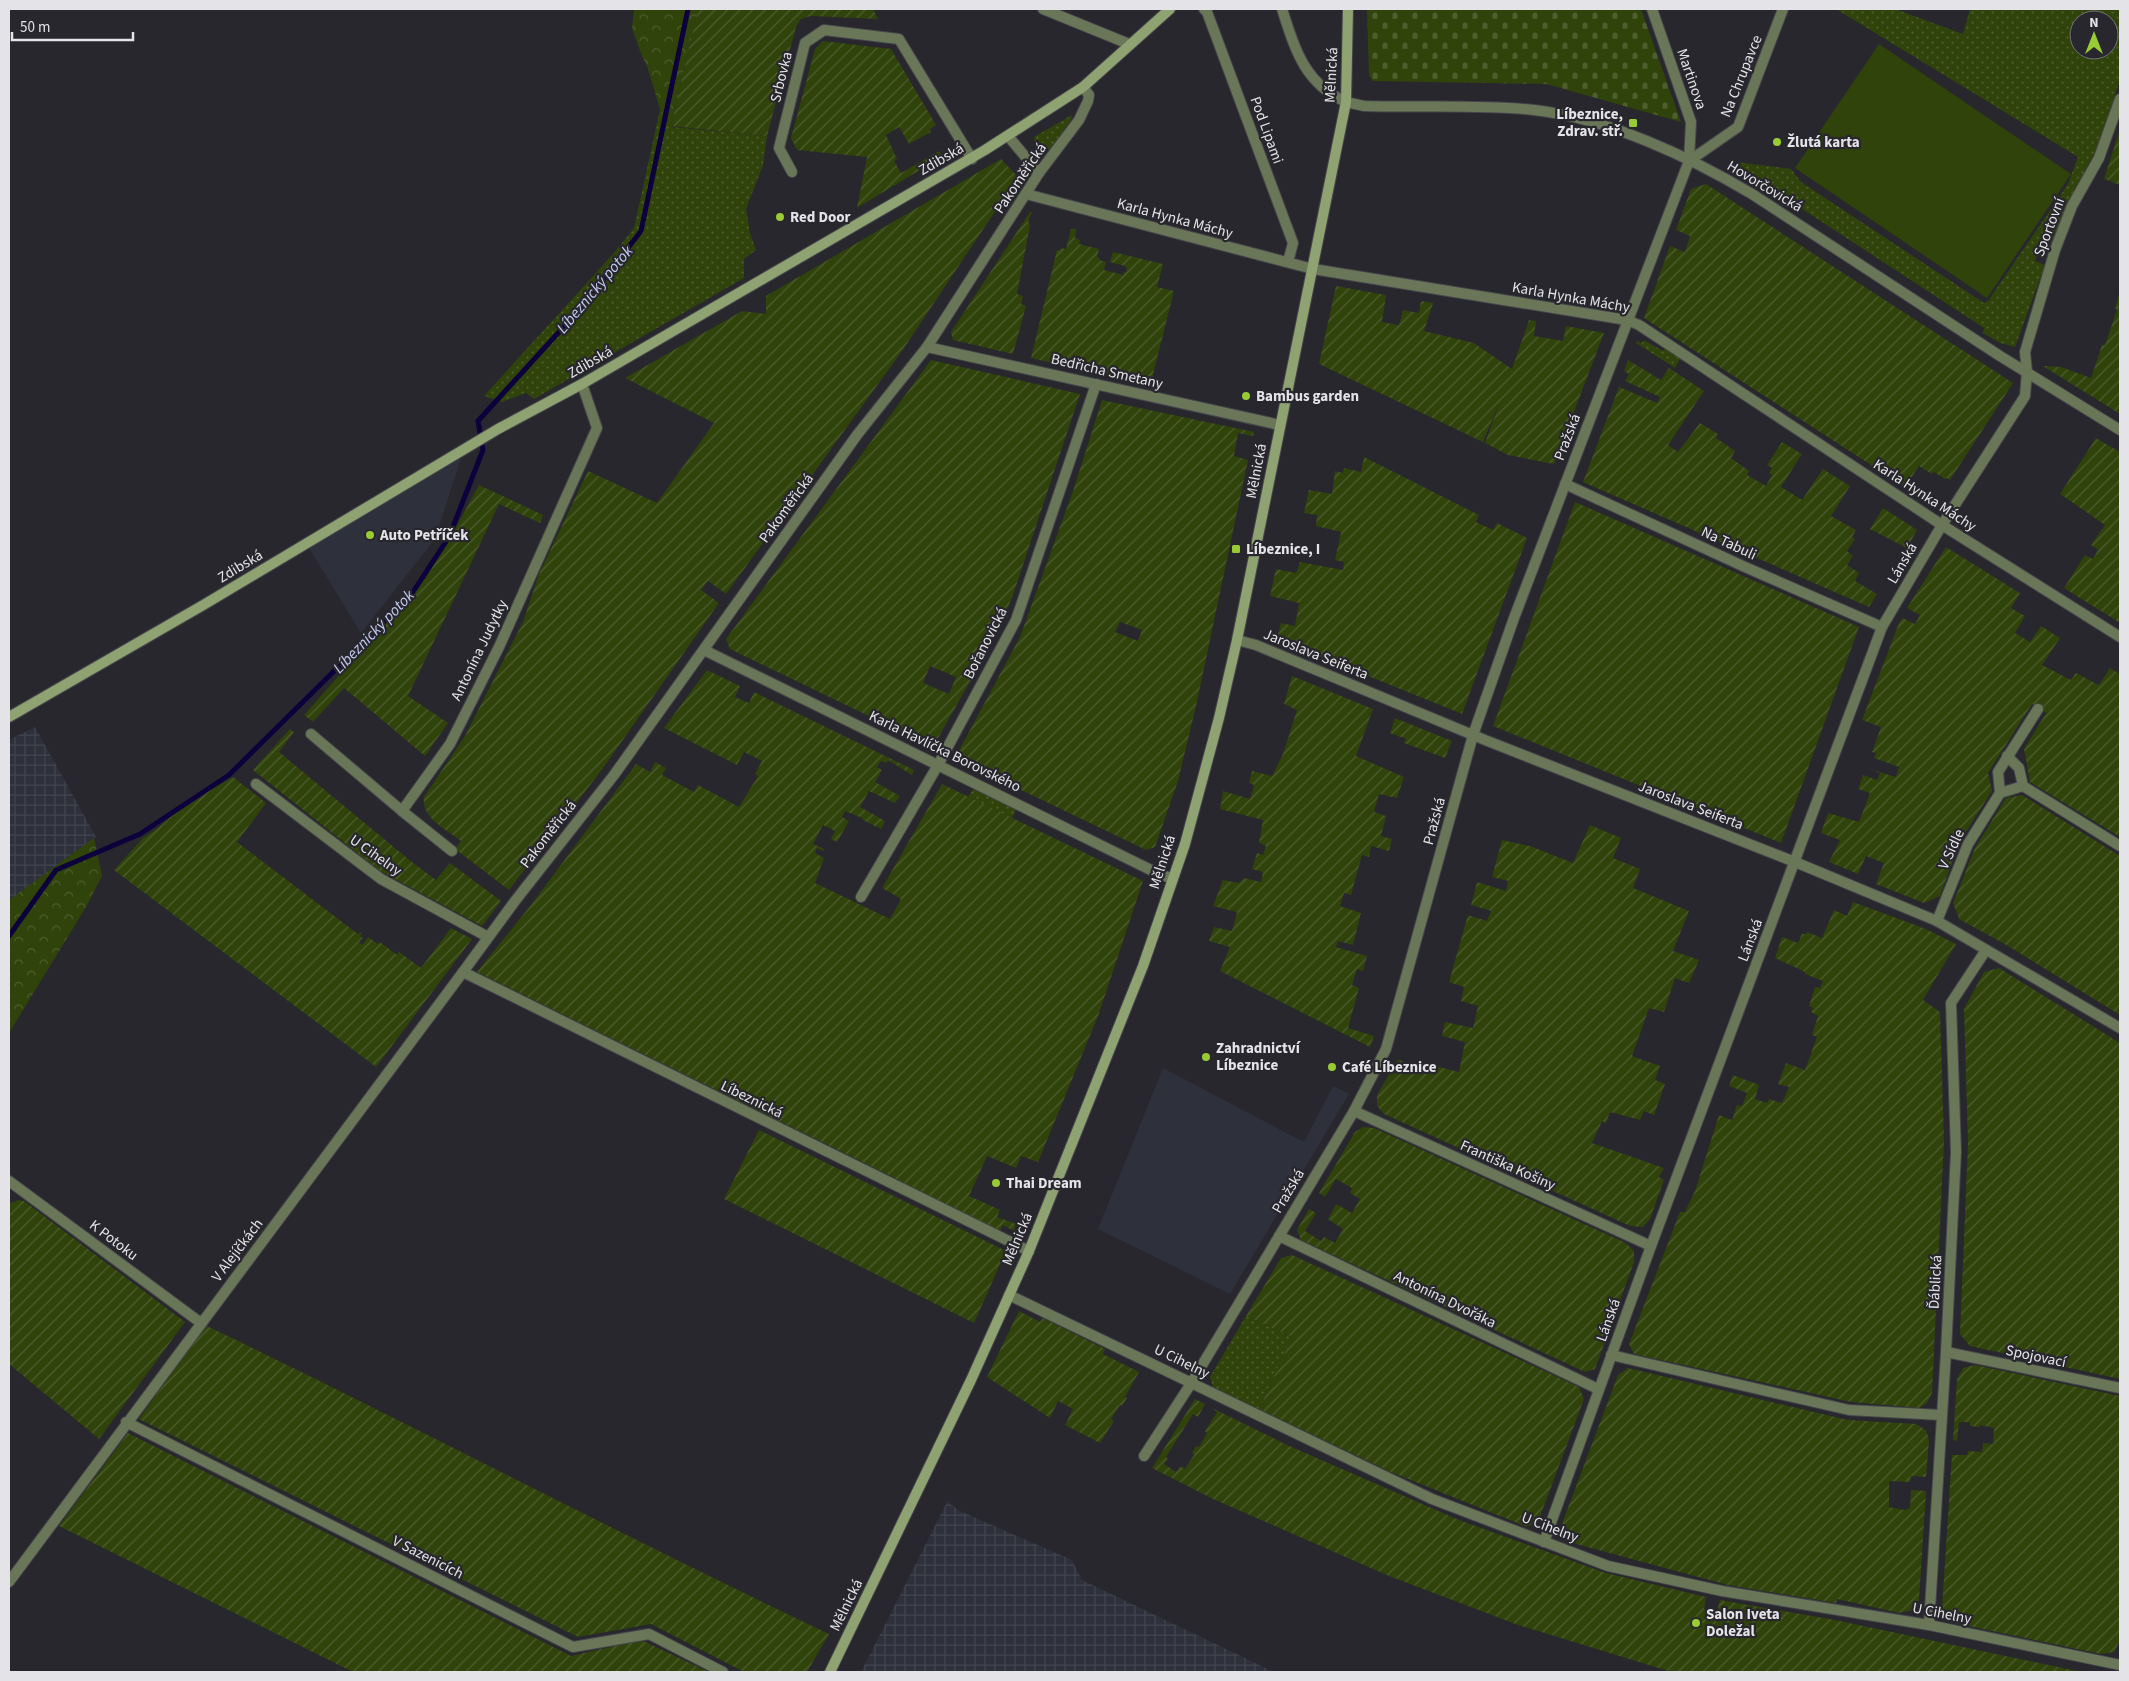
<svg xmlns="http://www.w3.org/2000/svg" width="2129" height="1681" font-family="'Source Sans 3',sans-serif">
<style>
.built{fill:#2e303b}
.industrial{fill:url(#industrial-grid)}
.grass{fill:url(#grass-dots);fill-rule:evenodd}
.forest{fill:url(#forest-crowns)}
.cemetery{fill:url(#cemetery-stones)}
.park{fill:#30430b}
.garden{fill:url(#garden-furrows);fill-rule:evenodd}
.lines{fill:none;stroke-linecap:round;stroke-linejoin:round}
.stream{stroke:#0c013c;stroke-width:5}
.minor-casing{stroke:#45454b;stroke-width:12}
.tertiary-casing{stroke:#45454b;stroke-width:12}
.secondary-casing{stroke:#45454b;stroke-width:12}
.minor{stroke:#697658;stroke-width:10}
.tertiary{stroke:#697658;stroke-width:10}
.secondary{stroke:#8ea272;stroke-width:10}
.poi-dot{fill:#99cb35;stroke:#27272d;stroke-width:2}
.labels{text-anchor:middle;stroke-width:4.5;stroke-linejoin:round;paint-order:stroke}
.street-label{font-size:15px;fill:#e4e4e8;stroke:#27272d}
.poi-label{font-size:15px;font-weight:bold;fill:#e4e4e8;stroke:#27272d;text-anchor:start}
.water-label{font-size:16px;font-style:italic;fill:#c6ccf3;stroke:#27272d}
</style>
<defs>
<pattern id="industrial-grid" width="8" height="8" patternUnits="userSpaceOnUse" patternTransform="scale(1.25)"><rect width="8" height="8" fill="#2e303b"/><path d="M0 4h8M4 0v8" fill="none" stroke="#42444e"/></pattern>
<pattern id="grass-dots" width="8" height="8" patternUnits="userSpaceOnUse" patternTransform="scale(1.25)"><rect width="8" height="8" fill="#30430b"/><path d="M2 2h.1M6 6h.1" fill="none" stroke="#4e5e2f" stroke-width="1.8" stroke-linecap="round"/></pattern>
<pattern id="forest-crowns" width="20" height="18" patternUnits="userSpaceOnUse" patternTransform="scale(1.25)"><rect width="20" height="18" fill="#30430b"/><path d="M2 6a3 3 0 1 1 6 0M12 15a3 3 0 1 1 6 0" fill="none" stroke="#4e5e2f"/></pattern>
<pattern id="cemetery-stones" width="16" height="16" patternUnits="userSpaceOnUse" patternTransform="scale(1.25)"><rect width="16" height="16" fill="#30430b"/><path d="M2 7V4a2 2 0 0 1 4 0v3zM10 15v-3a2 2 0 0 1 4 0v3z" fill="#4e5e2f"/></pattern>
<pattern id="garden-furrows" width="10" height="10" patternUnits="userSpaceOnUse" patternTransform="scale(1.25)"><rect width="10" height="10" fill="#30430b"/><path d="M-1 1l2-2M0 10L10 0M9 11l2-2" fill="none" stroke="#4e5e2f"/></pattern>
</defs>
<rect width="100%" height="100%" fill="#27272d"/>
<g class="built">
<path d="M461,458L435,539L361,633L309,548Z"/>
<path d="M1163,1068L1304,1142L1333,1086L1349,1094L1230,1294L1098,1229Z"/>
</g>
<g class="industrial">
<path d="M35,727L96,837L9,900V740Z"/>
<path d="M948,1500L949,1503L960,1511L1072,1560L1082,1580L1274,1672H861Z"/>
</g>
<g class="grass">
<path d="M1836,9H1895L1963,34L1970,9H2120V80L2096,152L2089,163L2052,243L2043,238L2035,261L2045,265L2015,347L2000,343L1983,333L1984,328L1761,182L1755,186L1738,176L1736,162L1791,169L1801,182L1984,303L1988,301L2068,184L2078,157ZM2079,20H2109V50H2079Z"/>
<path d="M660,109L672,127L767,136L763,165L746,209L750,233L756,250L744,259V278L534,399L526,393L502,402L484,396L614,253L634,228Z"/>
<path d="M1072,115L1071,120L1051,148L1041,154L1044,149L1034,143V137Z"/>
<path d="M1644,340L1663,351L1666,346L1681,357L1675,368L1636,343L1637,341L1642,343Z"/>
<path d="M974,788L1017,808L1012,818L968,797Z"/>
<path d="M1246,1316L1292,1337L1259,1409L1213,1387L1210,1377Z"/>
</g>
<g class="forest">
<path d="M634,9H698L671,126L660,109L647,66L642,56L632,28Z"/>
<path d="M94,838L102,876L86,907L9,1033V900Z"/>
</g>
<path class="cemetery" d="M1367,9H1641L1681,122L1546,84L1373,81L1369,76Z"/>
<path class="park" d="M1879,44L2071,174L1987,298L1795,168Z"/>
<g class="garden">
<path d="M698,9H873L878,19L811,16L801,19L796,27L767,136L671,126Z"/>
<path d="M823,41L891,49L936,125L930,129L931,132L909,144L899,127L886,135L897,159L894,161L901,173L939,151L943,156L857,208L867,157L797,150L791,138L815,49Z"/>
<path d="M2120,129V185L2104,179Z"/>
<path d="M1001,159L1018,177L902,351L726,594L708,581L701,590L719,603L601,771L509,890L455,849L461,841C446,829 421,818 424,797L465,736L523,622L539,574L588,471L657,503L714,423L625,378L742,311L766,314V296Z"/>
<path d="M1706,184L2013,383L1950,480L1947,478L1945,479L1934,472L1932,474L1919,466L1905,487L1644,318L1670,246L1685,252L1690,236L1676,230L1691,189Z"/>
<path d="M1030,212H1032L1028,221L1030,225L1017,294L1023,296L1021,304L1026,306L1013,354L953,340L951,332Z"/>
<path d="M1071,229H1076L1075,238L1080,240L1079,244L1099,249L1097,257L1100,258L1099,260L1106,262L1104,270L1123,275L1124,272H1126L1127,269L1125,266L1110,262L1113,252L1163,264L1157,287L1174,291L1150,386L1031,358L1057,250H1060L1061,248L1066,249Z"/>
<path d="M1336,286L1386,295L1382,322L1399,325L1403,310L1419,313L1421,301L1433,303L1424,331L1474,343L1512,369L1529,320L1536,321L1534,336L1563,341L1566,326L1604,333L1554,464L1508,455L1485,443L1500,401L1483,442L1319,364Z"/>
<path d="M2120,291V414L2043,366L2061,367L2091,378L2102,345H2105L2117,310L2115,308Z"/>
<path d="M931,360L1080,394L1012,598L990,646L933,747L730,649L726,639ZM930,666L956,677L949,694L923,683Z"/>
<path d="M1628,360L1661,380L1669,368L1704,391L1668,445L1678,452L1700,423L1718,434L1716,438L1735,451L1731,458L1749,471L1747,475L1766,486L1772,475L1769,473L1772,468L1767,465L1782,442L1802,454L1781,487L1802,500L1823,469L1850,486L1831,516L1856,530L1852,537L1855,539L1847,551L1853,556L1847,565L1859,573L1855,581L1877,594L1869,607L1583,482L1619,387L1657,403L1660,397L1625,381L1629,374L1624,371Z"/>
<path d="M1102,400L1254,432L1253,436L1238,433L1234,456L1248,460L1196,706L1178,781L1155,847L1146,850L955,758L1020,637L1073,491ZM1120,622L1142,630L1138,641L1115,632Z"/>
<path d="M2096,438L2120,452V623L2064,588L2085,555L2093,559L2098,550L2091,545L2105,525L2060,494Z"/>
<path d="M1364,457L1479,515L1476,522L1493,530L1497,523L1527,538L1462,714L1277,639L1281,623L1295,626L1299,603L1270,596L1276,569L1296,573L1300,562L1343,570L1344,562L1335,560L1341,532L1316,526L1317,515L1304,513L1309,490L1332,494L1335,471L1343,473L1344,468L1361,472Z"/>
<path d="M479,485L543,515L540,523L499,504L408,696L448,723L425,756L344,688L313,722L304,715L425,579L447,544Z"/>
<path d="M1575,502L1859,627L1781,843L1493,726Z"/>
<path d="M1883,508L1917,530L1907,548L1870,529Z"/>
<path d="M1946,547L2020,593L2011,608L2025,616L2015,633L2030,642L2041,626L2060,638L2042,665L2071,680L2076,673L2099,685L2110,668L2120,674V837L2030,782L2024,749L2046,713L2032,704L1988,773L1992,791L1960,841L1940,896L1924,903L1876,884L1884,863L1866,856L1858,874L1829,862L1840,840L1821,833L1828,813L1859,822L1870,793L1858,789L1863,775L1877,780L1880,773L1866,768L1896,777L1899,767L1874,758L1876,753L1872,752L1881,727L1862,720L1899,623L1903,618L1915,624L1920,615L1907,608Z"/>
<path d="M707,670L740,686L735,697L749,703L754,692L914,770L912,775L888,760L886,763L881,761L877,767L882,770L875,782L900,796L895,803L869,791L860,807L885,821L881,829L863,820L862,818L845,811L842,817L849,821L837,842L831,839L835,831L823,825L813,844L824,849L823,851L817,848L815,853L824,858L815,883L890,919L901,899L882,888L942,784L1143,881L1098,1016L1038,1162L1040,1163L1021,1156L1016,1168L987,1156L969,1196L1000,1210L997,1217L1016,1224L1014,1231L1003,1225L999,1232L895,1181V1178L477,972L531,905L636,764L650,772L655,762L666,768L662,775L694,792L698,785L739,807L758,776L755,774L762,761L744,752L737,765L664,728Z"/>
<path d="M1292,676L1373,709L1356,756L1404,777L1397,798L1379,794L1374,812L1386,816L1381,836L1392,839L1389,851L1371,846L1369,857L1362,855L1351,895L1344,893L1340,906L1361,913L1353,945L1338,941L1336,947L1367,956L1363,971L1357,969L1352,985L1359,988L1348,1028L1374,1036L1370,1047L1220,971L1230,947L1209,941L1214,927L1232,931L1237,912L1213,906L1223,880L1239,883L1244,878L1261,882L1263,872L1252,869L1257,853L1263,855L1266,846L1259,843L1263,820L1220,809L1223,791L1250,799L1254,785L1249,783L1252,771L1272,776L1283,754L1297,710L1284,704Z"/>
<path d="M1395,718L1452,741L1445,758L1404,743L1406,739L1390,733Z"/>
<path d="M290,729L294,732L279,752L413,863L436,880L450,863L501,901L482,926L380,871L253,770Z"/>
<path d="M233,777L266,803L237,842L358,934L360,932L362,933L360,936L363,938L359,942L362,945L368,937L378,944L380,942L397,955L399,952L421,968L451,928L472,939L376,1067L114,870L143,838L158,828L187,803Z"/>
<path d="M2022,795L2120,856V1015L2008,946L1959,919L1953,903L1975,848L2006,798Z"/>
<path d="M1590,825L1621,838L1613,858L1640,869L1633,888L1689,911L1673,951L1699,960L1689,983L1675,978L1664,1012L1649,1008L1632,1056L1660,1066L1655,1080L1665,1084L1654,1115L1644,1111L1640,1120L1610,1112L1606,1123L1602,1121L1592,1143L1664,1168L1659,1177L1664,1180L1650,1219L1643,1227L1630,1226L1384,1114L1377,1106V1095L1398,1059L1423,1072L1427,1064L1459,1072L1465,1042L1442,1036L1445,1022L1473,1028L1478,1006L1461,1001L1464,987L1449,982L1468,915L1487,921L1491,911L1471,905L1477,882L1506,891L1508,881L1492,877L1502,840L1530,846L1573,863Z"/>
<path d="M1853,902L1926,929L1956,944L1923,1000L1940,1012L1944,1141L1932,1393L1927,1403L1919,1408L1851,1402L1634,1354L1629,1344L1680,1212H1685L1695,1191L1719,1115L1732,1120L1737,1105L1742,1106L1747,1093L1729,1086L1733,1075L1759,1085L1755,1099L1767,1103L1769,1099L1782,1103L1789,1087L1778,1084L1786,1063L1805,1070L1817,1037L1812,1035L1818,1016L1811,1012L1813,1008L1809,1006L1815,987L1820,988L1823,981L1805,974V972L1775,958L1782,937L1798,943L1802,934H1806L1807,932L1822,938L1834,910L1847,916Z"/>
<path d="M1999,968L2120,1043V1379L1970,1346L1960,1334L1968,1143L1964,1009L1984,972Z"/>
<path d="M1363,1127L1374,1128L1626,1243L1634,1251V1262L1595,1369L1585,1372L1301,1240L1297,1230L1309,1209L1316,1213L1305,1231L1321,1241L1324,1237L1335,1243L1343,1229L1328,1219L1336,1204L1352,1213L1360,1199L1350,1193L1352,1188L1336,1179L1325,1197L1319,1193L1355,1132Z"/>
<path d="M759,1130L1006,1251L974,1323L724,1199Z"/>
<path d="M18,1200L24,1201L185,1322L99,1439L9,1364V1204Z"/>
<path d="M1292,1255L1579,1387L1584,1399L1538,1522L1527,1527L1391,1472L1259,1409L1292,1337L1246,1316L1281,1258Z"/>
<path d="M1019,1311L1040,1322L1043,1318L1105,1349L1103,1354L1139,1372L1125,1397L1127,1398L1122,1406L1120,1405L1111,1419L1114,1421L1100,1443L1065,1425L1073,1409L1058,1401L1050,1418L987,1377Z"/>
<path d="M205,1325C414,1426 619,1534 829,1634L807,1672H744L651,1624L578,1637L139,1419Z"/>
<path d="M1975,1365L2120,1396V1641L2114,1652L2101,1654L1954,1623L1945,1617L1942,1607L1952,1455H1967L1968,1451L1982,1452L1983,1443L1993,1444L1994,1428L1980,1425V1427L1970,1426V1422H1959L1957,1441L1953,1440L1957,1379L1963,1368Z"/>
<path d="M1628,1368L1848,1420L1916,1424L1926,1430L1929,1440L1926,1477L1911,1476L1910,1482L1889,1481V1507L1905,1510L1910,1508L1911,1490L1926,1491L1919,1600L1913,1610L1899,1613L1837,1599L1836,1603L1728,1585L1565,1541L1560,1529L1618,1375Z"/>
<path d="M1195,1399L1205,1404L1198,1417L1193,1414L1166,1457L1168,1459L1164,1464L1176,1472L1180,1466L1185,1469L1194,1455L1192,1453L1196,1446L1199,1447L1207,1433L1205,1431L1217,1412L1212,1408L1287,1445L1459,1520L1606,1573L1706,1597L1704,1609L1717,1612L1720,1600L1835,1620L2082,1672H1675L1665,1670L1518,1625L1389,1576L1211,1498L1152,1468Z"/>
<path d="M128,1433L571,1656L641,1640L709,1672H353L59,1526Z"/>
</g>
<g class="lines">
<path class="stream" d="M9,936L56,870L140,834L229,775L411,595L449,537L483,450L478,421L589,299L641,231L688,9"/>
<defs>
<g id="minor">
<path d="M1043,9L1129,44"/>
<path d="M1204,9L1207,12L1293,243L1288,262"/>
<path d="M1282,9C1295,49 1304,83 1346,102"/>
<path d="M1008,136L1039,173"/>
<path d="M1689,161L1738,127L1783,9"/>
<path d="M792,172L779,148L805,43L824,30L899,39L972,159"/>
<path d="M1026,194L1313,269L1627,320L1639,325L1942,525L2120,637"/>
<path d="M927,347L1280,425"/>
<path d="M1565,484L1745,567L1882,627"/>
<path d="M1237,640L1256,645L1485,740L1795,862L1937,921L2120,1028"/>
<path d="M704,650L1157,873L1173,879"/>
<path d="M311,734L402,811L450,744L499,647L597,428L582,384"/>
<path d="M2007,756L2019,768L2023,786L2120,846"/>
<path d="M256,784L381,879L488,937"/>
<path d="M2023,786L2000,793L1998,772L2038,709"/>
<path d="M402,811L452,851"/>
<path d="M861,897L938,765L1016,620L1096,384"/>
<path d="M1937,921L1968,844L2000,793"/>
<path d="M463,972L1029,1251"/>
<path d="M1354,1111L1651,1246"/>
<path d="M9,1181L201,1323"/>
<path d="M1279,1236L1598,1389"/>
<path d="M1009,1295L1432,1499L1608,1566L1722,1591L1929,1625L2120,1665"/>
<path d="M1946,1352L2120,1388"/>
<path d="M1611,1355L1849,1410L1941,1415"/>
<path d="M126,1422L573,1647L649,1634L723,1672"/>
<path d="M1144,1456L1192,1382L1354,1111L1386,1049L1473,735L1514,618L1689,161L1691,122L1652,9"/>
<path d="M1544,1542L1651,1246L1882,627L1942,525L2025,396L2027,372L2025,352L2055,250L2072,206L2099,158L2120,99"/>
<path d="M9,1582L463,972L515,901L614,775L857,435L927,347L1039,173L1079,120L1088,101L1089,95L1083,87"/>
<path d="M1929,1625L1946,1352L1956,1152L1951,1003L1986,950"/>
</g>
<path id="tertiary" d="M1346,102L1364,106C1420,108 1478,104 1534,110C1607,118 1690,157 1752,194L2000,356L2120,430"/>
<g id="secondary">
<path d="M9,717L205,604L498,429L582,384L985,150L1083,87L1170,9"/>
<path d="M830,1672L971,1380L1029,1251L1143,966L1185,844L1219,718L1237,640L1346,102L1348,9"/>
</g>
</defs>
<use href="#minor" class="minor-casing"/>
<use href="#tertiary" class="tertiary-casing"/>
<use href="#secondary" class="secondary-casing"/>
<use href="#minor" class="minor"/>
<use href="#tertiary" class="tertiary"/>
<use href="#secondary" class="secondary"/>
</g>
<g class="poi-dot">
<rect x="1628" y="118" width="10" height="10" rx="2.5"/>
<circle cx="1777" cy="142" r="5"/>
<circle cx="780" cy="217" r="5"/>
<circle cx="1246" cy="396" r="5"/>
<circle cx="370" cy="535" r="5"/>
<rect x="1231" y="544" width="10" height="10" rx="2.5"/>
<circle cx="1206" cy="1057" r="5"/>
<circle cx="1332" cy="1067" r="5"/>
<circle cx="996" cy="1183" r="5"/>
<circle cx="1696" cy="1623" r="5"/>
</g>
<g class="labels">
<g class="street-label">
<text transform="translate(1331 75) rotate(-87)" y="5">Mělnická</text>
<text transform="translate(1741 76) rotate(-68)" y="5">Na Chrupavce</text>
<text transform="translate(781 77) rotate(-76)" y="5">Srbovka</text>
<text transform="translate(1692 79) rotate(71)" y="5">Martinova</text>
<text transform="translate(1267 130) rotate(70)" y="5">Pod Lipami</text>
<text transform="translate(941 159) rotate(-30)" y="5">Zdibská</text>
<text transform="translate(1020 178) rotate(-56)" y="5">Pakoměřická</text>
<text transform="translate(1765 186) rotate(31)" y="5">Hovorčovická</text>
<text transform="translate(1175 218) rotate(15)" y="5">Karla Hynka Máchy</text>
<text transform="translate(2049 227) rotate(-69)" y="5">Sportovní</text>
<text transform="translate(1571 297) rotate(10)" y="5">Karla Hynka Máchy</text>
<text transform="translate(590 362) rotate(-30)" y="5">Zdibská</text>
<text transform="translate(1107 371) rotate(13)" y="5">Bedřicha Smetany</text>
<text transform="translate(1567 437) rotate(-69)" y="5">Pražská</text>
<text transform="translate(1256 471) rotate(-79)" y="5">Mělnická</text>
<text transform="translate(1925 495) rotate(33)" y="5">Karla Hynka Máchy</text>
<text transform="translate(786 508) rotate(-54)" y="5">Pakoměřická</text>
<text transform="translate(1729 543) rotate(25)" y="5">Na Tabuli</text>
<text transform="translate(1902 563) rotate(-60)" y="5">Lánská</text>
<text transform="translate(240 566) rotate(-31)" y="5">Zdibská</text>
<text transform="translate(985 643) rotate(-63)" y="5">Bořanovická</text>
<text transform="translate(479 650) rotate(-64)" y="5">Antonína Judytky</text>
<text transform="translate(1316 654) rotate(22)" y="5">Jaroslava Seiferta</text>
<text transform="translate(945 751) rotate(26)" y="5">Karla Havlíčka Borovského</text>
<text transform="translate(1691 805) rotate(21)" y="5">Jaroslava Seiferta</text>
<text transform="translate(1434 821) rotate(-75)" y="5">Pražská</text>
<text transform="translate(548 834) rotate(-52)" y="5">Pakoměřická</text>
<text transform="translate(1951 849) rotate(-65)" y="5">V Sídle</text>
<text transform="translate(376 855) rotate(35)" y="5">U Cihelny</text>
<text transform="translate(1162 862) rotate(-72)" y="5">Mělnická</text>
<text transform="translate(1750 940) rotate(-69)" y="5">Lánská</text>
<text transform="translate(752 1099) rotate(26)" y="5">Líbeznická</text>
<text transform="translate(1508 1165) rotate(24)" y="5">Františka Košiny</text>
<text transform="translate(1288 1191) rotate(-59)" y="5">Pražská</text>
<text transform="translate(1017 1239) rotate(-67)" y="5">Mělnická</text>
<text transform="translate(114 1240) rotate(37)" y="5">K Potoku</text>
<text transform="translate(237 1250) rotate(-53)" y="5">V Alejíčkách</text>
<text transform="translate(1935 1282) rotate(-87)" y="5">Ďáblická</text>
<text transform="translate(1445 1299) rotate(26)" y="5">Antonína Dvořáka</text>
<text transform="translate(1608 1320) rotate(-70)" y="5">Lánská</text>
<text transform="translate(2036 1356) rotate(12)" y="5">Spojovací</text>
<text transform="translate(1182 1361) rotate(26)" y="5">U Cihelny</text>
<text transform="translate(1550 1527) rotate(21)" y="5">U Cihelny</text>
<text transform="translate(428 1557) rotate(27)" y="5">V Sazenicích</text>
<text transform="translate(846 1605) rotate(-64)" y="5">Mělnická</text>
<text transform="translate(1942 1613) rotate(11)" y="5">U Cihelny</text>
</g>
<g class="poi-label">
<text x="1623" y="119" text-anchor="end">Líbeznice,<tspan x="1623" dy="17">Zdrav. stř.</tspan></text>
<text x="1787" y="147">Žlutá karta</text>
<text x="790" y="222">Red Door</text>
<text x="1256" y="401">Bambus garden</text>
<text x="380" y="540">Auto Petříček</text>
<text x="1246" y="554">Líbeznice, I</text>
<text x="1216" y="1053">Zahradnictví<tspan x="1216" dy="17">Líbeznice</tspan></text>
<text x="1342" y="1072">Café Líbeznice</text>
<text x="1006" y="1188">Thai Dream</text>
<text x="1706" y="1619">Salon Iveta<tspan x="1706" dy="17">Doležal</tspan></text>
</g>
<g class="water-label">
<text transform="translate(594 289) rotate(-50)" y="6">Líbeznický potok</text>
<text transform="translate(373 631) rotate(-46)" y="6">Líbeznický potok</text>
</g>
</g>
<rect width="2129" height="1681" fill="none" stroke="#e4e4e8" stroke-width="20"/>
<g transform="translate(2094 35)"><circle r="24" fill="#27272d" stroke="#737378"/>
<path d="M0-4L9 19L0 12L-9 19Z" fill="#99cb35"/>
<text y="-8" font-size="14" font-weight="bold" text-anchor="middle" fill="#e4e4e8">N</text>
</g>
<path d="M12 32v8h121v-8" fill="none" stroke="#e4e4e8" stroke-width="2.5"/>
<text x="20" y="32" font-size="15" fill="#e4e4e8" stroke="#27272d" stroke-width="4" paint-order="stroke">50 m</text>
</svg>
